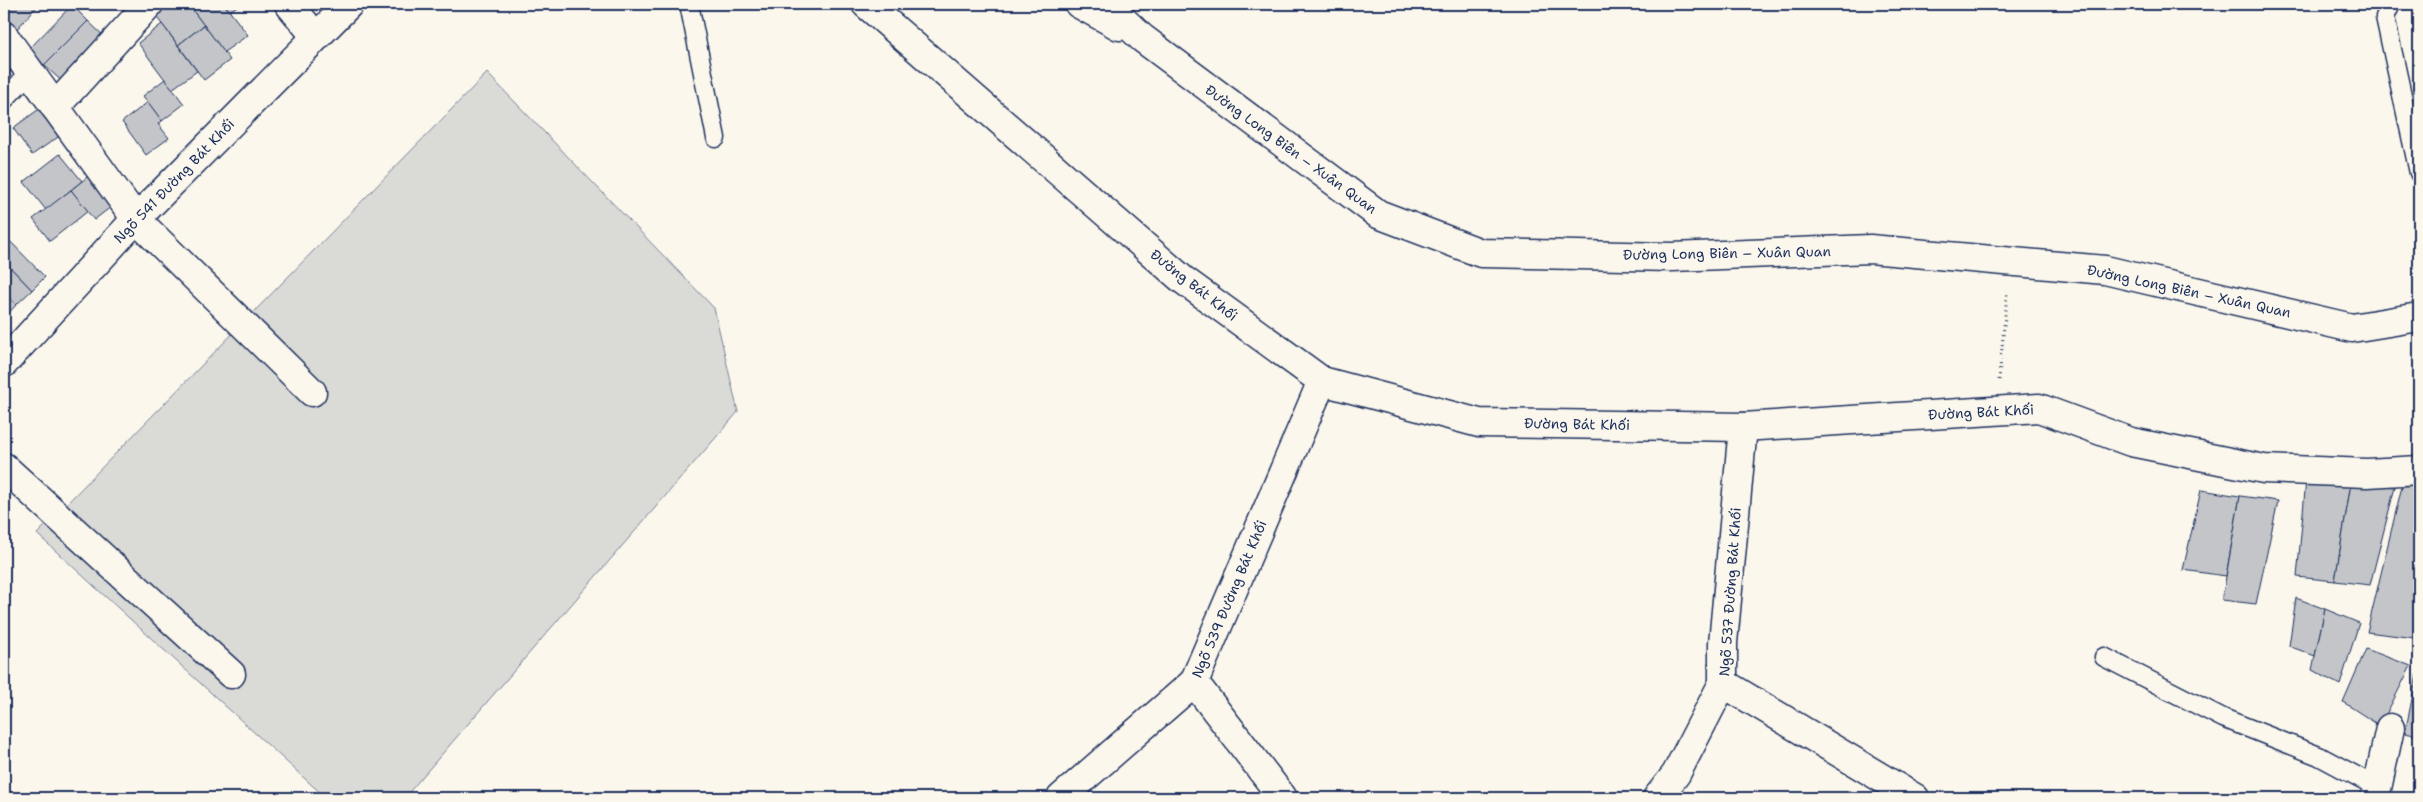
<svg xmlns="http://www.w3.org/2000/svg" width="2423" height="802" font-family="'Shantell Sans',sans-serif">
<style>
.green{fill:#dadad7;stroke:#7a849a}
.building{fill:#c3c5c9;stroke:#1b2f5e}
.lines{fill:none;stroke-linecap:round;stroke-linejoin:round}
.lane-casing{stroke:#1b2f5e;stroke-width:21}
.street-casing{stroke:#1b2f5e;stroke-width:31}
.primary-casing{stroke:#1b2f5e;stroke-width:31}
.path{stroke:#1b2f5e;stroke-width:3;stroke-dasharray:1 4;stroke-linecap:butt}
.lane{stroke:#fbf7ec;stroke-width:18}
.street{stroke:#fbf7ec;stroke-width:28}
.primary{stroke:#fbf7ec;stroke-width:28}
.labels{text-anchor:middle;stroke-width:5;stroke-linejoin:round;paint-order:stroke}
.street-label{font-size:14px;fill:#1b2f5e;stroke:#fbf7ec}
</style>
<rect width="100%" height="100%" fill="#fbf7ec"/>
<filter id="ink" filterUnits="userSpaceOnUse"><feTurbulence type="fractalNoise" baseFrequency=".02" numOctaves="2"/><feDisplacementMap in="SourceGraphic" scale="10" xChannelSelector="R" yChannelSelector="G"/><feConvolveMatrix kernelMatrix="1 2 1 2 8 2 1 2 1" color-interpolation-filters="sRGB"/></filter>
<g filter="url(#ink)">
<path class="green" d="M487,73L714,308L738,412L404,798H326L37,534Z"/>
<g class="building">
<path d="M4,4H39L17,29L4,17Z"/>
<path d="M151,4H188L204,25L178,45L148,6Z"/>
<path d="M188,4H224L248,35L224,52Z"/>
<path d="M224,4H240L230,11Z"/>
<path d="M72,5L88,21L44,65L29,49Z"/>
<path d="M88,21L110,42L67,86L44,65Z"/>
<path d="M162,24L197,71L172,89L138,43Z"/>
<path d="M204,25L230,60L204,80L178,45Z"/>
<path d="M4,59L12,70L4,76Z"/>
<path d="M165,79L184,104L162,121L143,96Z"/>
<path d="M148,102L162,121L158,124L169,138L146,155L122,122Z"/>
<path d="M42,107L61,135L32,155L13,128Z"/>
<path d="M60,154L82,181L46,210L24,182Z"/>
<path d="M92,173L116,203L94,220L71,190Z"/>
<path d="M71,190L88,211L50,241L33,219Z"/>
<path d="M4,235L45,277L32,290L4,261Z"/>
<path d="M4,261L32,290L16,305L4,292Z"/>
<path d="M4,292L16,305L4,318Z"/>
<path d="M2306,480L2351,483L2335,581L2297,577Z"/>
<path d="M2351,483L2395,487L2370,585L2335,581Z"/>
<path d="M2419,485V621L2415,638L2367,632L2402,486Z"/>
<path d="M2201,490L2240,496L2226,576L2183,570Z"/>
<path d="M2240,496L2278,501L2256,604L2222,600Z"/>
<path d="M2296,598L2325,609L2315,656L2289,646Z"/>
<path d="M2325,609L2359,623L2340,685L2312,670Z"/>
<path d="M2366,649L2411,666L2380,726L2343,702Z"/>
<path d="M2419,665V736L2405,733Z"/>
</g>
<g class="lines">
<defs>
<g id="lane">
<path d="M689,4L716,138"/>
<path d="M2391,4L2385,17L2419,173"/>
<path d="M4,100L31,71"/>
<path d="M2104,657L2223,718L2319,756L2377,787"/>
</g>
<g id="street">
<path d="M289,4L316,37"/>
<path d="M866,4L1182,279L1322,381L1479,423L1743,427L2039,408L2131,442L2264,469L2367,473L2419,470"/>
<path d="M4,36L136,219L312,392"/>
<path d="M55,107L149,4"/>
<path d="M4,363L136,219L349,4"/>
<path d="M4,467L231,674"/>
<path d="M1194,682L1283,798"/>
<path d="M1723,683L1915,798"/>
<path d="M1061,798L1194,682L1322,381"/>
<path d="M1657,798L1676,774L1723,683V643L1743,427"/>
<path d="M2375,798L2390,728"/>
</g>
<g id="primary">
<path d="M1079,4L1119,26"/>
<path d="M1106,4L1142,38L1378,214L1481,253L1672,257L1870,249L2105,270L2352,328L2419,317"/>
</g>
</defs>
<use href="#lane" class="lane-casing"/>
<use href="#street" class="street-casing"/>
<use href="#primary" class="primary-casing"/>
<path class="path" d="M1999,380L2007,294"/>
<use href="#lane" class="lane"/>
<use href="#street" class="street"/>
<use href="#primary" class="primary"/>
</g>
</g>
<g class="labels">
<g class="street-label">
<text transform="translate(1291 149) rotate(36)" y="5">Đường Long Biên – Xuân Quan</text>
<text transform="translate(174 181) rotate(-46)" y="5">Ngõ 541 Đường Bát Khối</text>
<text transform="translate(1727 253) rotate(-1)" y="5">Đường Long Biên – Xuân Quan</text>
<text transform="translate(1194 285) rotate(38)" y="5">Đường Bát Khối</text>
<text transform="translate(2189 291) rotate(12)" y="5">Đường Long Biên – Xuân Quan</text>
<text transform="translate(1981 412) rotate(-3)" y="5">Đường Bát Khối</text>
<text transform="translate(1577 424) rotate(1)" y="5">Đường Bát Khối</text>
<text transform="translate(1730 592) rotate(-86)" y="5">Ngõ 537 Đường Bát Khối</text>
<text transform="translate(1229 599) rotate(-67)" y="5">Ngõ 539 Đường Bát Khối</text>
</g>
</g>
<rect width="2423" height="802" fill="none" stroke="#fbf7ec" stroke-width="20"/>
<rect x="10" y="10" width="2403" height="782" fill="none" stroke="#1b2f5e" stroke-width="2" filter="url(#ink)"/>
</svg>
